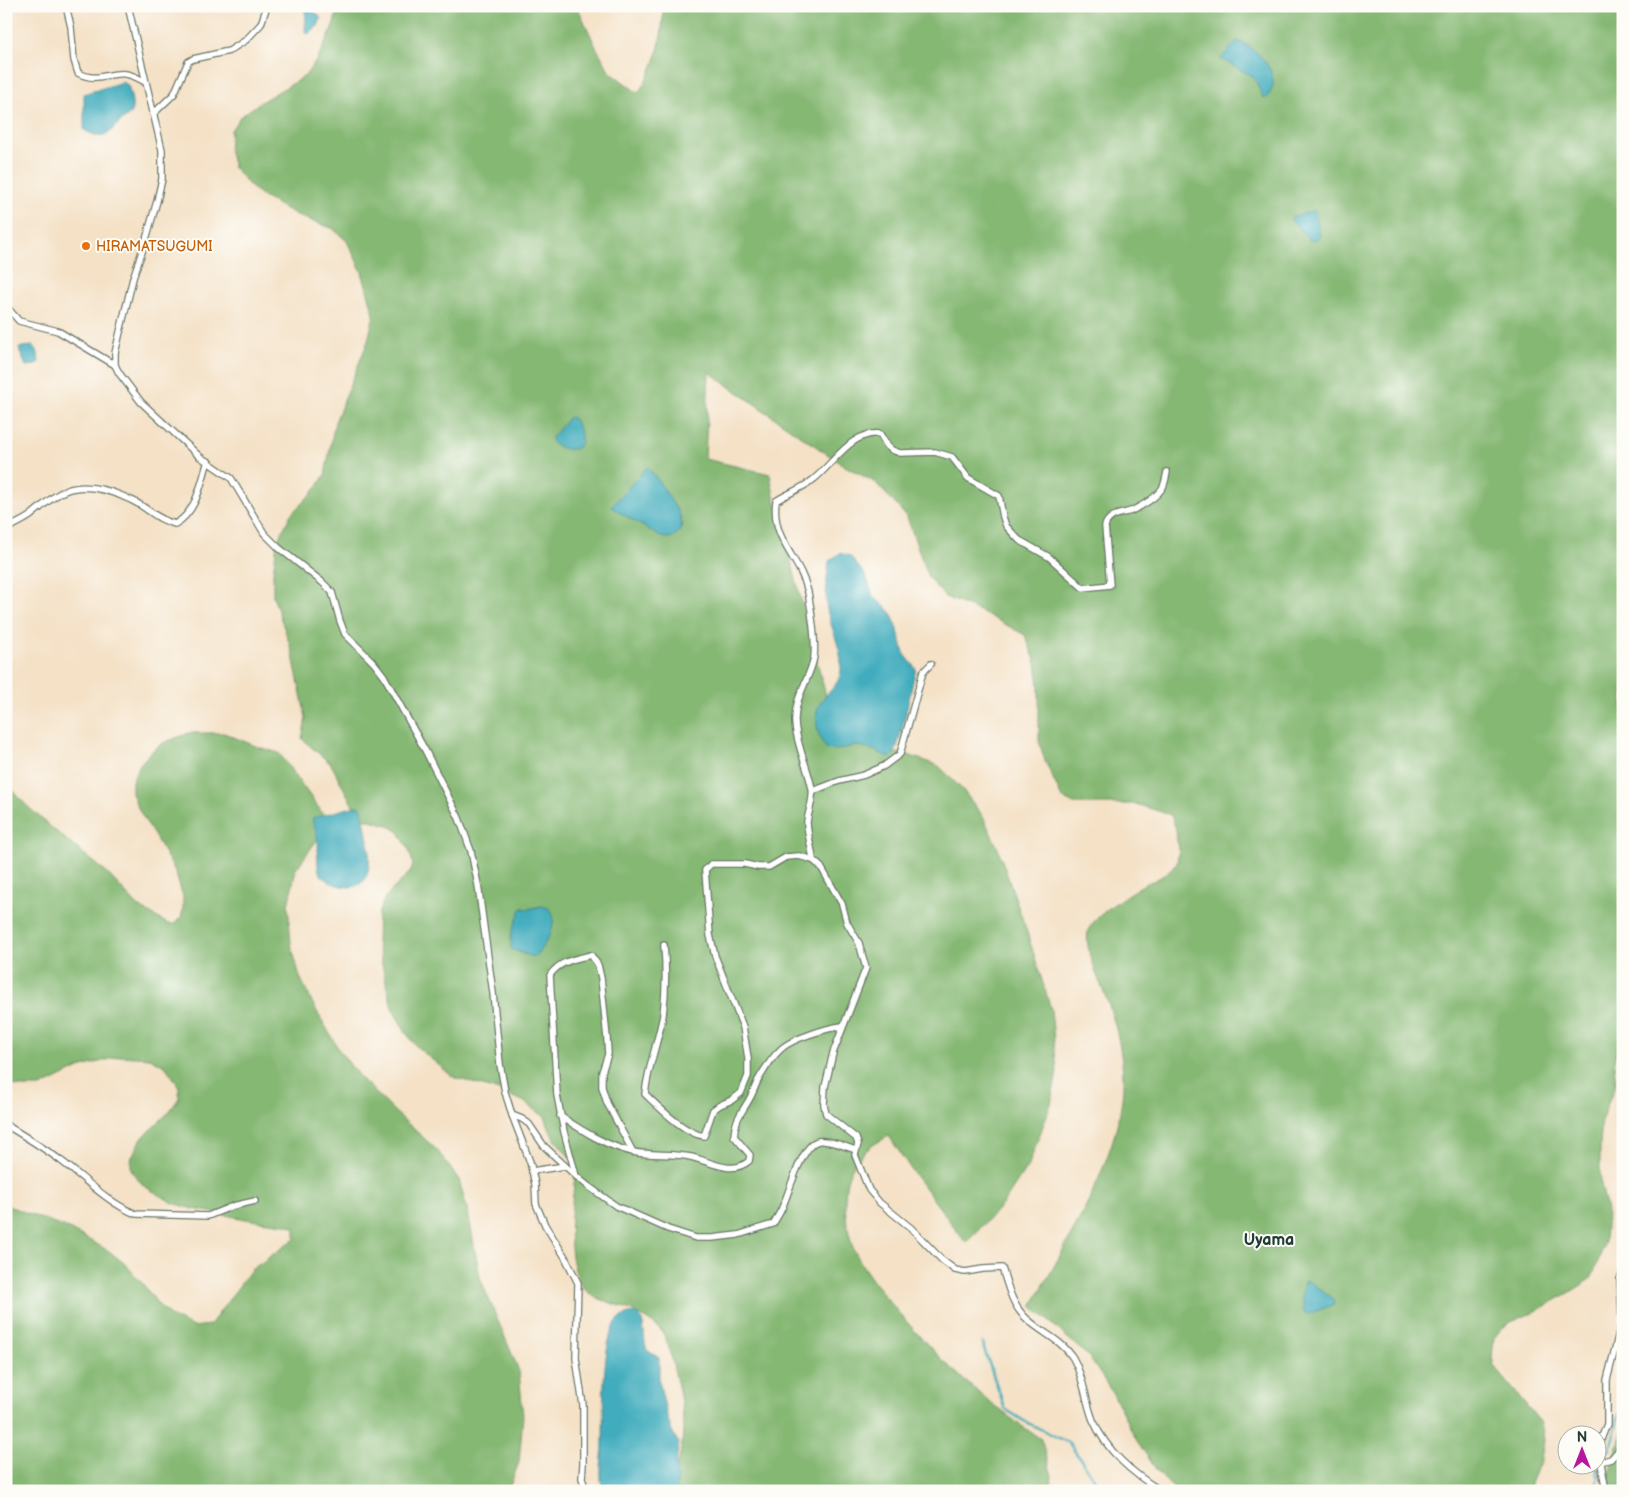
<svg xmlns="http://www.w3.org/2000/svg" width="1629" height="1497" font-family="'Balsamiq Sans',sans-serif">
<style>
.forest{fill:#85b873;stroke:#527a54;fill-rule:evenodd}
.water{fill:#3facbd;stroke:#2f7478}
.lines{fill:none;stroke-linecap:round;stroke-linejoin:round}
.stream{stroke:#3facbd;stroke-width:2.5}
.minor-casing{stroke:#6a7667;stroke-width:8}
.minor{stroke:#fff;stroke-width:5.5}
.food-dot{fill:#e8710a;stroke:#fdfcf7;stroke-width:2}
.labels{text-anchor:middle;stroke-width:4;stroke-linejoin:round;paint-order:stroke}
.food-label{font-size:14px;fill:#c56008;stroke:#fdfcf7;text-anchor:start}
.quarter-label{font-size:16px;font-weight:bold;fill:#1f3d34;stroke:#fdfcf7}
</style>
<rect width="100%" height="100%" fill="#fdfcf7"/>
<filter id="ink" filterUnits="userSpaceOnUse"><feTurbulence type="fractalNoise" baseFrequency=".02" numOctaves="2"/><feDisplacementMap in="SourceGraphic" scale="10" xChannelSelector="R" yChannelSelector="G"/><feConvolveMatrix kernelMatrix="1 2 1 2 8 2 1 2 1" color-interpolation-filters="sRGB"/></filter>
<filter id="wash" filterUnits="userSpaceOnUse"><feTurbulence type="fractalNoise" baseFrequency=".0096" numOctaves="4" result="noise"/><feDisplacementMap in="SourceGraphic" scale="20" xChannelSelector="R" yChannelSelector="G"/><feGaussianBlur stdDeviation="1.12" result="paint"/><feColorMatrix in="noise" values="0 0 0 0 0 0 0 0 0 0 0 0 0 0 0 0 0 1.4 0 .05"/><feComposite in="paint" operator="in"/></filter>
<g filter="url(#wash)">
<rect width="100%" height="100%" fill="#f4e1c6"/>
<g class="forest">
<path d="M339,6H577L596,47L610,72L638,93C657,66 663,39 663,6H1623V1035L1619,1041L1614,1064L1616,1083L1602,1119L1600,1145V1180L1607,1211L1605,1241L1600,1256L1591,1279L1569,1293L1534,1312L1511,1322L1501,1329L1494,1338L1492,1357L1494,1366L1541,1423L1544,1440L1541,1459L1528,1491H1176L1160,1475L1137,1441L1112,1392L1089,1357L1032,1306C1066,1244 1127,1146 1123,1075C1122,1052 1117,1030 1110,1008C1104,989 1081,947 1089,929C1093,918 1127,894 1138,888C1145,883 1152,882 1159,878C1165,875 1171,868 1177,864L1179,847L1177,841L1176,829L1171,815L1136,804H1074L1062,798L1045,761L1039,741V686L1036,663L1025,635L982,612L945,597L928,577L907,517L876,483L845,466L802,437L709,372L705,459L770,474L773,491L825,692L837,723L862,746L908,755L939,766L962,789L982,815L997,846L1025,926L1051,1009L1057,1072L1051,1104L1029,1164L1003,1204L966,1243L912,1171L889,1136C877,1142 865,1149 857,1161C848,1172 845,1186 845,1200C845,1214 848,1232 852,1245C860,1265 876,1286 890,1302C933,1355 984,1402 1041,1439L1052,1476L1050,1491H668C688,1445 686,1416 674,1369C671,1357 669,1343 662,1332C658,1326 645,1318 638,1314C619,1302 587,1302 578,1279C564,1244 573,1202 576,1165L553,1137L545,1117L523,1101L499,1091L453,1077L417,1047L406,1033L392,1008L377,942L378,914L385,897L411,871L413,864L409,850L399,832L388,825L359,817L331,764L302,739L306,718L292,651L273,596V573L277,542L291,514L314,491L325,475L335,422L368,341L374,314L362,272L347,241L332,228L303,218L263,197L250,186L234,168L229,149L231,130L240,117L259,103L305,76L319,57L334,23ZM652,472L679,513L682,523L659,536L619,512ZM541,906L553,919L552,930L525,955L515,950L522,908L529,909Z"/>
<path d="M189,733H224L258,747L279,753L331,825L314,844L296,869L288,905L291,944L300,977L316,1010L339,1050L358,1075L395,1112L437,1150L459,1180L468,1212L480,1278L519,1371L523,1416L519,1462L508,1491H6V1205L71,1230L109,1251L125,1264L142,1283L157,1303L170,1316L193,1327L210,1325L251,1270L295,1239V1228L286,1224L251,1220L194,1209L173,1203L144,1186L136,1177L131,1169V1159L140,1140L169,1112L179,1098V1087L173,1077L165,1066L150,1058L120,1056L79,1068L41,1087H22L6,1084V783L25,804L53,829L105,871L139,907L168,924H174L181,917L183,911V896L174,869L139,810L132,793V781L140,764L153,750L163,743Z"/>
<path d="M1623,1430V1491H1603Z"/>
</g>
<g class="water">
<path d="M306,9L318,14L321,19L318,26L308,34L305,32Z"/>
<path d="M1237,41C1257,47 1287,78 1266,98H1263L1254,77L1221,59Z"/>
<path d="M122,82L128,85C130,93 133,101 132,109C130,117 124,118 119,123C106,136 102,140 84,130V94Z"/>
<path d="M1315,210L1320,236L1314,240H1310L1291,220V218Z"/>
<path d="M33,346L38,353L39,362L36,365L26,366L21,355L19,348L22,347Z"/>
<path d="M569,417L573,418C577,424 584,437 580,444C576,454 557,448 552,442L551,439Z"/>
<path d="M647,467L658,480L679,513L682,523L681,529C675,538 668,540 659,536L611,507Z"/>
<path d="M840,553L850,556L866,576L873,596L891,612L897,627L904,653L916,669C911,686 900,751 891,758C880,754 868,746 855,746C847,746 833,754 826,748C822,744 819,736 818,731C809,694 839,695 841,670C843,652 831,628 827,610C825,593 827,577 829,561Z"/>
<path d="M356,806H360L362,809C366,832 386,899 337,885C331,883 321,878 319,871C316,862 319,850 318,840C317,832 313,825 312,818Z"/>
<path d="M541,906C568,908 545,950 533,957L511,949V935L520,911L522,908L529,909Z"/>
<path d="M1308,1281L1334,1299L1335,1304L1309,1314L1304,1313L1302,1294L1304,1282Z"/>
<path d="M637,1313C647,1322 642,1339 647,1350L659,1358V1381L667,1416L672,1432L679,1443L676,1463L677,1491H603C598,1473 603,1459 603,1441C604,1416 600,1336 619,1319C624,1315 631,1313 637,1313Z"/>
</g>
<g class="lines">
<g class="stream">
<path d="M982,1343L1005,1409L1024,1421L1069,1443L1103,1491"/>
<path d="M1594,1491L1599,1479L1596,1466L1610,1449L1623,1401"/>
</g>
</g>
</g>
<g filter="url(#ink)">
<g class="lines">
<defs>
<g id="minor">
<path d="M66,6L71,27L74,60L78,73C98,83 106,72 126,74C132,75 140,79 145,82"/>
<path d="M128,6L162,150V179L157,201L145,243L133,278L115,353V365L119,373L141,402L199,456L231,478L264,533L279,548L322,582L332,592L340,621L345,634L374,663L384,676L426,752L459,818L471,851L478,885L493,993L500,1064L505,1092L512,1115L530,1162L535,1184L536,1204L545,1225L565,1257L578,1283L576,1358L583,1405V1464L582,1478L586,1491"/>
<path d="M153,114L174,94L188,62L193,59L229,51L246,40L261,24L267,6"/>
<path d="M6,306L19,321L58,331L115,365"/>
<path d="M6,529C14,525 23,521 30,516C43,506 58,490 75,488C95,485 114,492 131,500C147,507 157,520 175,524C197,512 201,483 208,461"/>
<path d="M813,791L839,781L864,775L884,766L900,754L923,672L931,664"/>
<path d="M813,860C812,848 807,834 807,822C808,812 814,799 812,789C808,767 796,745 795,722C794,697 810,679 814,657C816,642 811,608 808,592C800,557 771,541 776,501C788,493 802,489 814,479C832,465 852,430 880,434L887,446L892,450L900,453L935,452L952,457L968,478L999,496L1003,517L1006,526L1019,540L1049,557L1083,588L1110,585L1105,526C1109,514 1121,514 1131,511C1141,507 1157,497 1163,487C1165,483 1166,477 1167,472"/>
<path d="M664,945C666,968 666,992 663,1015C658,1042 648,1067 645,1094C659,1107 685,1134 704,1136L713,1110L720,1105L732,1100L741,1093L748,1076V1058L743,1027L715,956L710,935L705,870L711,864H745L758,867H769L786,857L799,856L813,860L821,867L842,904L847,923L859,943L866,968L833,1053L825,1087L824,1105L826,1114L856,1138L858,1144L855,1155L869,1190L880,1203L911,1228L942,1260L955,1270L965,1272L983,1269L1002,1268C1008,1286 1012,1306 1027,1319C1042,1333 1062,1340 1073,1358C1084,1377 1085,1400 1093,1420C1107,1452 1132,1473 1161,1491"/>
<path d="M512,1115L522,1119L529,1124L544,1146L576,1176L588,1186L616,1206L668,1229L696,1238H712L738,1235L773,1224C776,1219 780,1213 782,1208C789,1193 802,1144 818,1141C828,1139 846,1147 856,1150"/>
<path d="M560,1116C583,1131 606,1146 633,1152C652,1156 672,1153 691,1157C710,1161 731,1176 749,1161L750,1155L734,1136C735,1118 742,1113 750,1098C754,1091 756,1083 760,1077C766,1067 773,1056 781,1049C791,1039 827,1028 842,1026"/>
<path d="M6,1125C26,1137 46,1149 64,1163C86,1180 110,1204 136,1214L208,1216L233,1206L255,1201"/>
<path d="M532,1171L565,1166"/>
<path d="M576,1176L564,1132L557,1095L550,975C560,961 574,959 591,955L598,965L601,978L607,1038L608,1054L602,1072V1087L607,1103L633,1152"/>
<path d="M1600,1462L1611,1459L1623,1445"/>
<path d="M1606,1491L1598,1447L1607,1424V1380L1622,1321L1620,1279L1623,1272"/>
</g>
</defs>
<use href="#minor" class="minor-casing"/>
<use href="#minor" class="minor"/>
</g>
</g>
<circle class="food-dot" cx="86" cy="246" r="5"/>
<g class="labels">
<g class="food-label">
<text x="96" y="251">HIRAMATSUGUMI</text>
</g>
<g class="quarter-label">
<text x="1269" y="1245">Uyama</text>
</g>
</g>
<rect width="1629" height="1497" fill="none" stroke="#fdfcf7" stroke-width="25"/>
<g transform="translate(1582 1450)"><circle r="24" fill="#fdfcf7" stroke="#a4b0a9"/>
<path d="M0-4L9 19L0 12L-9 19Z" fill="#b5179e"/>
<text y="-8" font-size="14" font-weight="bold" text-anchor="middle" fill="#1f3d34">N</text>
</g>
</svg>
